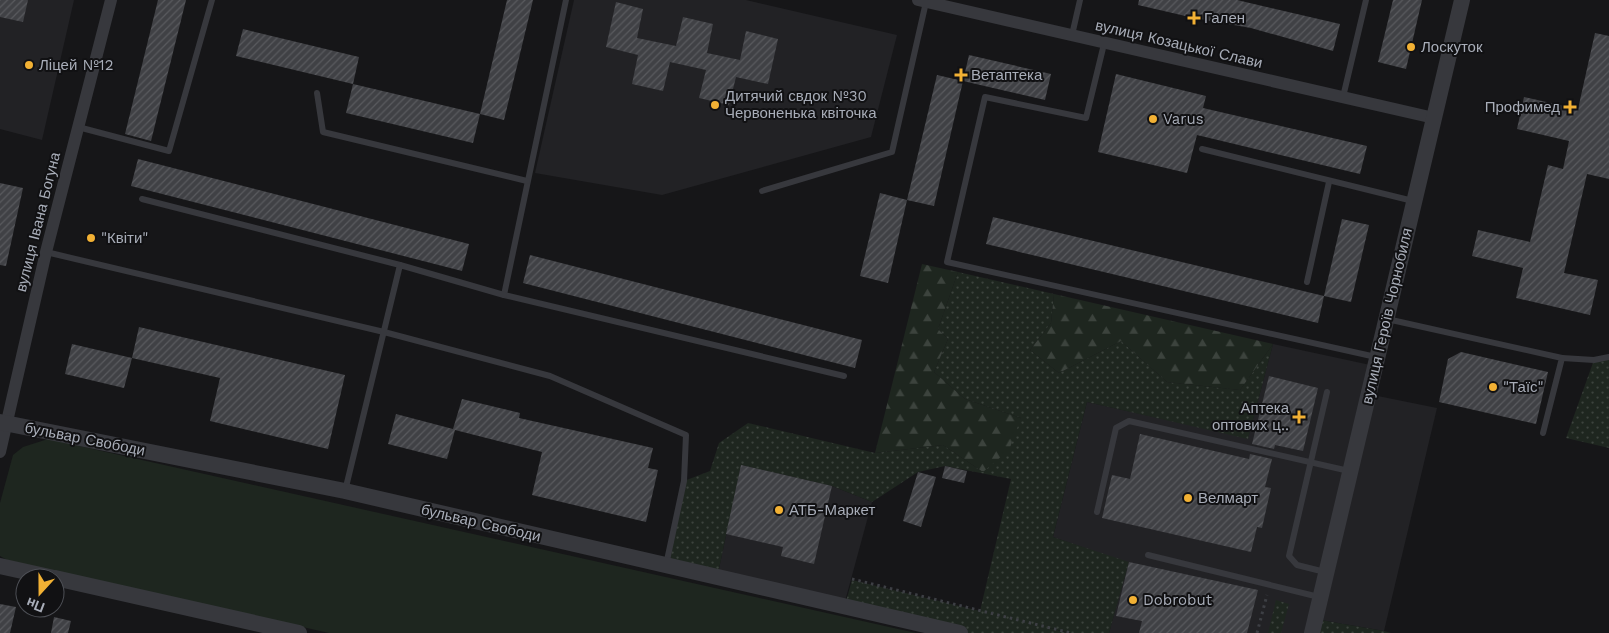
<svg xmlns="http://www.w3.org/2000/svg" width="1609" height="633" font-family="'Work Sans',sans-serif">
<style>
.built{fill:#222225}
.grass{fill:url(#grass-dots)}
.forest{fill:url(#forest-firs)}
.park{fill:#1e261f}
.building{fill:url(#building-hatch)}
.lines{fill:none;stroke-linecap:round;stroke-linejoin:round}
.path{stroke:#3d3f44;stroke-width:3;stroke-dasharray:2.5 4;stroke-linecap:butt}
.service{stroke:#37383d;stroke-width:6}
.minor{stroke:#37383d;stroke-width:12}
.tertiary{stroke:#37383d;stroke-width:16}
.poi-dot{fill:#f2b134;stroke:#111113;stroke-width:2}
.labels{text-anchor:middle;stroke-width:4;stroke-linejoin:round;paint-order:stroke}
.poi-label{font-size:15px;fill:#a8adb8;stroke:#111113;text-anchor:start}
.street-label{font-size:15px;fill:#a8adb8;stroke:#111113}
</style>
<defs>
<pattern id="grass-dots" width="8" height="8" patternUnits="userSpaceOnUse" patternTransform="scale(1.25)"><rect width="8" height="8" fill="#1e261f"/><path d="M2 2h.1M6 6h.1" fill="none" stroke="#3c433d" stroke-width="1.8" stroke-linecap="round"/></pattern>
<pattern id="forest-firs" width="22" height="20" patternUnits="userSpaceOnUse" patternTransform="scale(1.25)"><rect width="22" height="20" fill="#1e261f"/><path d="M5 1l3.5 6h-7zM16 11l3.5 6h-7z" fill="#3c433d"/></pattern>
<pattern id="building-hatch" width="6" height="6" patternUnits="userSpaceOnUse" patternTransform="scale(1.25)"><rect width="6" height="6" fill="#404145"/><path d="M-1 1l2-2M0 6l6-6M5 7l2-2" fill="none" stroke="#595a5e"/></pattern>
</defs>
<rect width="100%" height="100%" fill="#161618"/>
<g class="built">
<path d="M0,0H74L42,140L0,129Z"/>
<path d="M574,0H746L897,35L871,137L662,195L535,173Z"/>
<path d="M1273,344L1375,366L1368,394L1437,408L1384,631L1315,619L1312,633H1109L1128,563L1053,537L1087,402L1248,438Z"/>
<path d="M741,465L832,486L872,502L844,605L717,578Z"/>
</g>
<g class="grass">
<path d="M958,272L1054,294L1051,323L1030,350L1059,373L1121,341L1167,382L1240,390L1273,344L1248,439L1087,402L1053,537L1129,562L1109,633H1071L1042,626L1068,633H965L845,605L852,580L980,611L1011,479L945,466L918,472L872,502L832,486L741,465L717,578L666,566L684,481L710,471L719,443L748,423L875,453L943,445L983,472L1021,418L965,399L934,372L948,339L938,329Z"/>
<path d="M1609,357V448L1566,438L1594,360Z"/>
<path d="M1276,600L1289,604L1281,633H1268Z"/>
<path d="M1315,619L1384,631L1391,633H1312Z"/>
</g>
<g class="forest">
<path d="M922,264L958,272L938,329L948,339L934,372L965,399L1021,418L1009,450L983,472L943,445L875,453Z"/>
<path d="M1054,294L1273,344L1240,390L1167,382L1121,341L1059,373L1030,350L1051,323Z"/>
</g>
<path class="park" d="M48,439L916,633H329L7,560L0,556V503L13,455L23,447Z"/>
<g class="building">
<path d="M0,0H28L23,22L0,17Z"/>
<path d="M158,0H186L151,141L125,134Z"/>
<path d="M507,0H533L504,120L480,114Z"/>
<path d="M1139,0H1237L1340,24L1333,51L1251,28L1194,18L1138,5Z"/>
<path d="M1393,0H1422L1406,69L1378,62Z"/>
<path d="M616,2L643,9L637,38L676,46L683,17L713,24L707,53L740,60L746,31L778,39L768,84L736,77L729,105L699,98L706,70L670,62L663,91L632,84L638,55L606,47Z"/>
<path d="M243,29L359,57L353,84L236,56Z"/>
<path d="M1595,33L1609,36V179L1587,174L1564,273L1598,280L1590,315L1516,298L1523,268L1472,256L1478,230L1530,242L1548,165L1563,169L1569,141L1517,129L1524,97L1578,109Z"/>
<path d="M969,55L1051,74L1045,100L963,81Z"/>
<path d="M1116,74L1206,96L1203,108L1367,146L1360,174L1197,135L1187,173L1098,152Z"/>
<path d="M937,75L963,81L934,206L907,200Z"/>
<path d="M353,84L480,114L473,143L346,113Z"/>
<path d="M138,159L469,244L462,271L131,186Z"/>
<path d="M0,183L23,188L6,266L0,265Z"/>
<path d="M880,193L907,200L888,283L860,276Z"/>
<path d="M993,217L1324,296L1318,323L986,244Z"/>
<path d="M1342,219L1369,225L1351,302L1324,296Z"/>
<path d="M530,255L862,340L855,368L523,283Z"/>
<path d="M139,327L345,375L328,449L210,421L220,378L132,358Z"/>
<path d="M72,344L132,358L124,388L65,374Z"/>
<path d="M1461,352L1548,372L1536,424L1439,402L1448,359Z"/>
<path d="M1269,376L1318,388L1303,451L1275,445L1274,449L1252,444Z"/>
<path d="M462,399L520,413L519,418L653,448L648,468L658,470L646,522L532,495L542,452L455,430L447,459L388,444L396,414L453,429Z"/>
<path d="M1140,434L1249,459L1250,454L1272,459L1265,487L1271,488L1262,528L1257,527L1251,552L1102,518L1112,475L1130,479Z"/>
<path d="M741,465L832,486L814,564L781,556L783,547L726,534Z"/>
<path d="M945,466L967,471L964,483L942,478Z"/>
<path d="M918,472L936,477L921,527L903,521Z"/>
<path d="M1129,562L1258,590L1247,633H1139L1142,621L1116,616Z"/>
<path d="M0,604L16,607L10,633H0Z"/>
<path d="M54,617L71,621L68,633H51Z"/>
</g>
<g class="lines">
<g class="path">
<path d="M852,579L1071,633"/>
<path d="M1257,633L1267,595"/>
</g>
<g class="service">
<path d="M566,0L504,295L844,376"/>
<path d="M1072,35L1080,0"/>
<path d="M1104,44L1086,118L985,97L947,262L1376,357"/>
<path d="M317,93L323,132L527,181"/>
<path d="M1343,97L1366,0"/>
<path d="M78,127L169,151L212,0"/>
<path d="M1202,149L1413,201"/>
<path d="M762,191L892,152L926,2"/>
<path d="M142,199L400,265"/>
<path d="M46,252L384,332L550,376L686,435L684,481L666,565"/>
<path d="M1307,282L1329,182"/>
<path d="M1387,319L1562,358L1543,433"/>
<path d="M1562,358L1594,360L1609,357"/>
<path d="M345,491L400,265L504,295"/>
<path d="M1097,512L1116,428L1129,421L1349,471"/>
<path d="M1148,555L1319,597"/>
<path d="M1325,572L1297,565L1289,556L1327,392"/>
</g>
<g class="minor">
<path d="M918,0L1434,118"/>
<path d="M0,452L46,252L111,0"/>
</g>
<g class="tertiary">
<path d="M0,422L345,491L960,633"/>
<path d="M0,566L54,578"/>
<path d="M55,578L299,633"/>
<path d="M1312,633L1462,0"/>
</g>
</g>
<g class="poi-dot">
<path d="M1191.5 10.5h5v5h5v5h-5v5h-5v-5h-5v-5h5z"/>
<circle cx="1411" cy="47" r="5"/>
<circle cx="29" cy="65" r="5"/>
<path d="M958.5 67.5h5v5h5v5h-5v5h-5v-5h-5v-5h5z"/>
<circle cx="715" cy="105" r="5"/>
<path d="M1567.5 99.5h5v5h5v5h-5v5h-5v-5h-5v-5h5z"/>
<circle cx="1153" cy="119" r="5"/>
<circle cx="91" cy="238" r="5"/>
<circle cx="1493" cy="387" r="5"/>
<path d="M1296.5 409.5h5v5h5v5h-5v5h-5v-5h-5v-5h5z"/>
<circle cx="1188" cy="498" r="5"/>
<circle cx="779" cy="510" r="5"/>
<circle cx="1133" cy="600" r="5"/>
</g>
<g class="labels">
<g class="poi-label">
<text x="1204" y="23">Гален</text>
<text x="1421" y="52">Лоскуток</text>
<text x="39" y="70">Ліцей №12</text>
<text x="971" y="80">Ветаптека</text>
<text x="725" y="101">Дитячий свдок №30<tspan x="725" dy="17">Червоненька квіточка</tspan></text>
<text x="1560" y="112" text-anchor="end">Профимед</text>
<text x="1163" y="124">Varus</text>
<text x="101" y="243">"Квіти"</text>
<text x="1503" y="392">"Таїс"</text>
<text x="1289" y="413" text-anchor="end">Аптека<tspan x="1289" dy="17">оптових ц‥</tspan></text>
<text x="1198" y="503">Велмарт</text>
<text x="789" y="515">АТБ-Маркет</text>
<text x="1143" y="605">Dobrobut</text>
</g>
<g class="street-label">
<text transform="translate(1179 44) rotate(13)" y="5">вулиця Козацької Слави</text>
<text transform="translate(38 222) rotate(-76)" y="5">вулиця Івана Богуна</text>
<text transform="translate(1387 316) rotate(-77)" y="5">вулиця Героїв Чорнобиля</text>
<text transform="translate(85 439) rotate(11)" y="5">бульвар Свободи</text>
<text transform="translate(481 523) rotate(13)" y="5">бульвар Свободи</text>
</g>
</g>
<g transform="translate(40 593) rotate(201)"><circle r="24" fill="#111113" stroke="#4d4f55"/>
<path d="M0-4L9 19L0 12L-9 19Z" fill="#f2b134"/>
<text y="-8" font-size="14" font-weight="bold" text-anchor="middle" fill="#a8adb8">Пн</text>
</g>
</svg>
